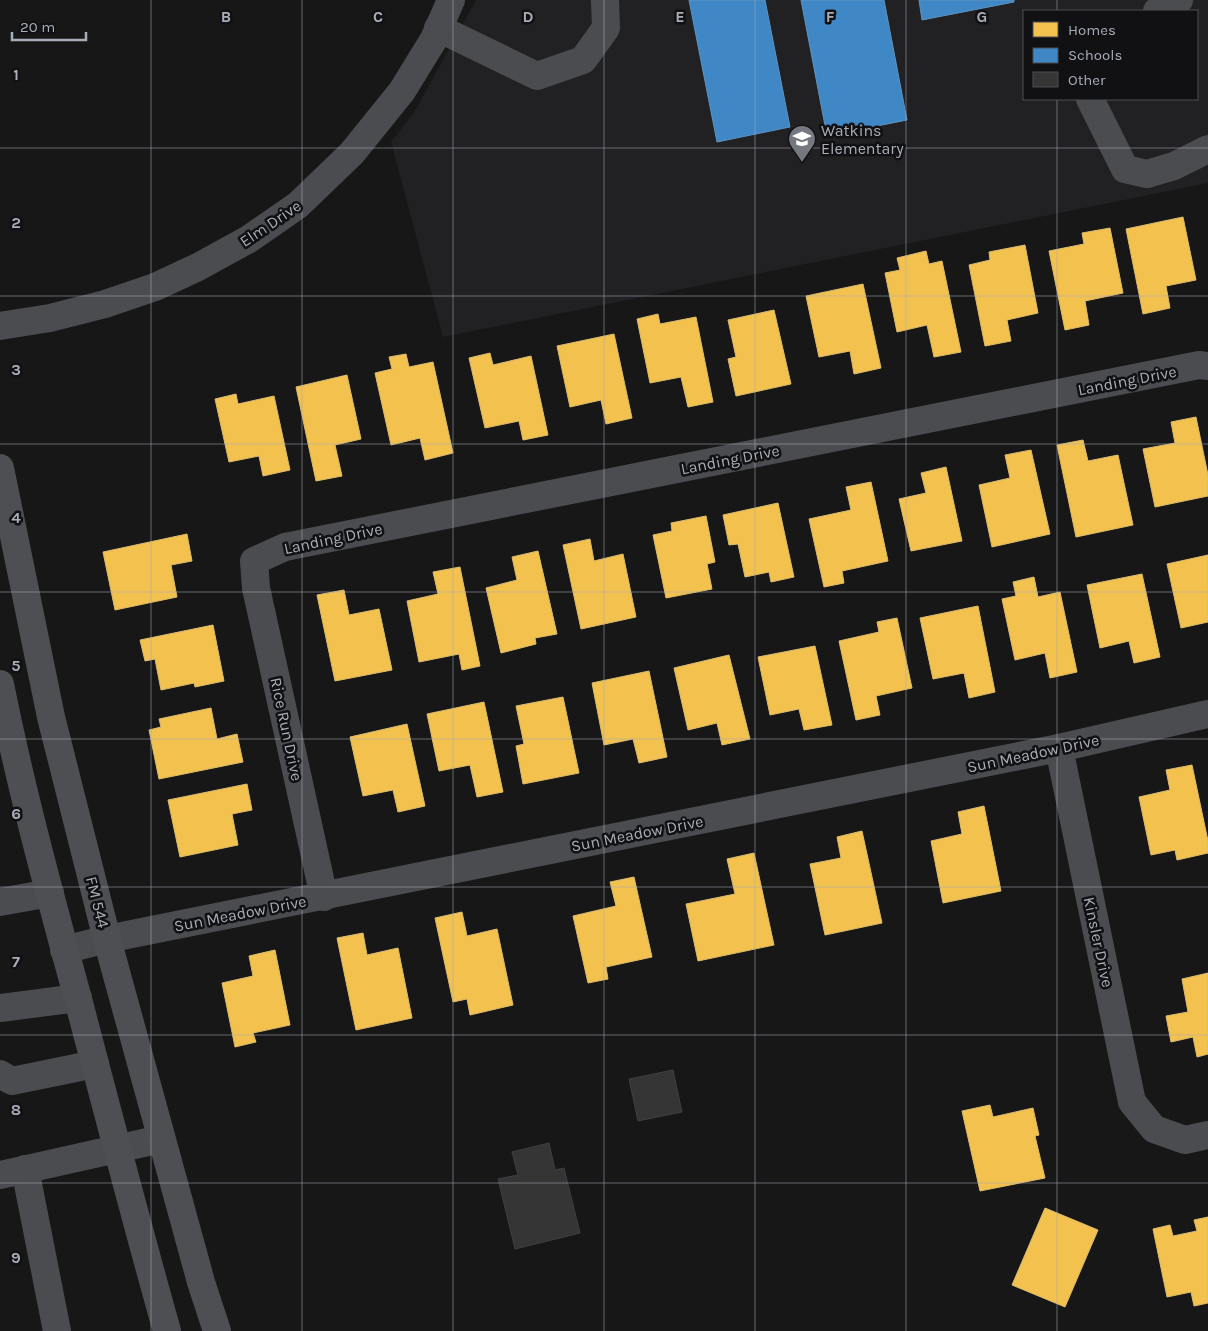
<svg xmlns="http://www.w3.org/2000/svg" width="1208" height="1331" font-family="Karla,sans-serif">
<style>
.built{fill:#212123;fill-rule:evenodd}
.homes{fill:#f2c14e;stroke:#dcbb6e}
.schools{fill:#3f88c5;stroke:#5e93c1}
.building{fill:#353536;stroke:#3f4043}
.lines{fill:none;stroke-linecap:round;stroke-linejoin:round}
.minor{stroke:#4b4c50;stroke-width:28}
.major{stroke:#4d4f52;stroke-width:28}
.grid{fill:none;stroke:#a8adb8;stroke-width:1;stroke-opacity:0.55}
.labels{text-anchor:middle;stroke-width:5;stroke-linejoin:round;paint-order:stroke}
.poi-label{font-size:16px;fill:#a8adb8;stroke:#111113;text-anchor:start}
.street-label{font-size:16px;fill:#a8adb8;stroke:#111113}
.grid-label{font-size:16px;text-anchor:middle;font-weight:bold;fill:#a8adb8;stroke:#111113;stroke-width:5;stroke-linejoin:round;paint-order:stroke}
</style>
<rect width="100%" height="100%" fill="#171717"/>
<path class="built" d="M476,0H1208V183L443,337L391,142L415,111ZM1024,11H1197V99H1024Z"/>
<g class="homes">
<path d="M1183,217L1196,280L1166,286L1170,308L1143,314L1126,229Z"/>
<path d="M1110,228L1123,293L1085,301L1089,325L1065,330L1049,251L1084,244L1082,233Z"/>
<path d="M1025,245L1038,313L1007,320L1011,341L985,346L969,265L990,260L989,252Z"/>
<path d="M926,251L929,264L942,261L961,352L934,357L927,325L897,332L885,273L900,270L897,258Z"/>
<path d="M863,284L881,368L854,374L850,351L819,357L806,296Z"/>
<path d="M774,310L791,384L736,396L728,359L736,357L728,320Z"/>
<path d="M658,314L660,324L696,317L713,402L688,407L681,377L650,383L637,319Z"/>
<path d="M614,334L632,418L606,424L601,400L570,407L557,346Z"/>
<path d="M490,353L493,365L531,356L548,435L523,440L519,421L485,428L469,358Z"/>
<path d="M406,354L409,367L433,362L453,453L425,460L420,438L391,445L375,373L392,369L389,357Z"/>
<path d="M347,375L361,439L335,445L342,476L316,481L296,387Z"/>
<path d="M236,394L238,404L274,396L290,470L263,476L259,456L229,462L215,399Z"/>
<path d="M1196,417L1208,475V496L1155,507L1143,449L1175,443L1171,422Z"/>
<path d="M1083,440L1088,461L1118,455L1133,525L1076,537L1057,445Z"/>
<path d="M1031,450L1050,534L992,547L979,485L1010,478L1005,455Z"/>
<path d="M946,467L962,541L911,551L899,499L926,493L921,473Z"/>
<path d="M871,482L888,561L842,571L844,583L824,587L809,519L851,510L846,487Z"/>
<path d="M778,503L794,577L771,582L769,572L745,577L738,544L729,545L723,515Z"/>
<path d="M706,516L715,562L707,564L712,589L666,598L653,535L672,531L671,523Z"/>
<path d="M187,534L192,561L171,565L177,597L115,610L103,552Z"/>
<path d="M590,539L594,561L623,554L636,617L581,629L563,545Z"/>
<path d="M538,551L557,634L535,638L536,644L501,653L486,588L517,580L512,557Z"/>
<path d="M1208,555V622L1181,628L1167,564Z"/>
<path d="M460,567L480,666L462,670L459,654L419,662L407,601L438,594L433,572Z"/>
<path d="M1142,574L1160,657L1134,663L1129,641L1100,648L1087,585Z"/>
<path d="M1034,577L1038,597L1060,592L1077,672L1050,678L1045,653L1015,660L1002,599L1016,596L1013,582Z"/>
<path d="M344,590L349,615L379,609L392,670L335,681L317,595Z"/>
<path d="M978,606L995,692L969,698L964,673L933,679L920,618Z"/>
<path d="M897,618L912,688L876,696L880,715L856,720L839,641L879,632L877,622Z"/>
<path d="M213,625L224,681L195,687L194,683L161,690L155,659L145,661L140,640Z"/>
<path d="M815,646L832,725L804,730L799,709L770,715L758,657Z"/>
<path d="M729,655L750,739L722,745L717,723L688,730L674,668Z"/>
<path d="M649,671L667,757L639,763L633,739L604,745L592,683Z"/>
<path d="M563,697L579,773L523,784L516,746L524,744L516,706Z"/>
<path d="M484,702L503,792L477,797L470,765L439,771L427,714Z"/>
<path d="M211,708L217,739L237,734L243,762L159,779L149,730L161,727L159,719Z"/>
<path d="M407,724L425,806L398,812L393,790L363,796L350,737Z"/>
<path d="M1192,765L1208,841V853L1177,860L1175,850L1151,855L1139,797L1170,790L1166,770Z"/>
<path d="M247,784L252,810L232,814L238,845L180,857L168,800Z"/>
<path d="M984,806L1001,891L943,903L931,841L962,834L958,812Z"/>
<path d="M862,831L882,923L825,935L810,864L841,858L837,837Z"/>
<path d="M754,853L774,945L698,961L686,904L735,894L727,859Z"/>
<path d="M634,877L652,957L606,967L608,979L588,983L573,916L616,906L610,882Z"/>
<path d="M462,912L467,936L497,929L513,1005L470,1015L467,999L453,1002L435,918Z"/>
<path d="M363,933L367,955L398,948L412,1018L356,1030L337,938Z"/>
<path d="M275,950L290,1025L253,1033L256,1042L235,1047L222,983L253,976L249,956Z"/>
<path d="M1208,973V1054L1197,1057L1193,1037L1171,1042L1166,1016L1188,1012L1182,979Z"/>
<path d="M990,1105L993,1117L1033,1108L1039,1135L1035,1136L1045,1178L980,1191L962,1111Z"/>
<path d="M1045,1208L1098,1230L1065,1307L1012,1285Z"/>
<path d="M1208,1217V1303L1194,1306L1191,1292L1167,1297L1153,1229L1170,1225L1173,1236L1197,1231L1194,1220Z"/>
</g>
<g class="schools">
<path d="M689,0H765L790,127L717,142Z"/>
<path d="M801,0H884L907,120L827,136Z"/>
<path d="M919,0H1014V2L922,20Z"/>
</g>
<g class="building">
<path d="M673,1070L682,1112L638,1121L629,1079Z"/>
<path d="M549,1143L555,1170L564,1168L580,1233L515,1249L498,1179L518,1175L512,1152Z"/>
</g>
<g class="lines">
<g class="minor">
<path d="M1157,11L1179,0"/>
<path d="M438,28L537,76L583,60L606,28L605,0"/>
<path d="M1090,99L1125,169L1147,174L1174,166L1208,149"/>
<path d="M0,326L50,318L105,304L155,287L198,267L249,239L298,205L352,153L402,91L434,39L451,0"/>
<path d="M1059,748L1132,1102L1154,1129L1185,1140L1208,1135"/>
<path d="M324,897L256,588L254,561L285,547L1199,365L1208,366"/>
<path d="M0,902L50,893"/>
<path d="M64,950L107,939L1059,748L1208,714"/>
<path d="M0,1008L78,998"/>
<path d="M0,1074L12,1081L95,1064"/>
<path d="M25,1169L57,1331"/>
<path d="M0,1175L161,1139"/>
</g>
<g class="major">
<path d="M0,468L51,717L107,939L201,1282L217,1331"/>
<path d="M0,684C21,790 50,895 78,999C107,1110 136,1221 167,1331"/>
</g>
</g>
<path class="grid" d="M151,0V1331M302,0V1331M453,0V1331M604,0V1331M755,0V1331M906,0V1331M1057,0V11M1057,99V1331M0,148H1208M0,296H1208M0,444H1208M0,592H1208M0,739H1208M0,887H1208M0,1035H1208M0,1183H1208"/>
<defs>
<symbol id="school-pin" viewBox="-11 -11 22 30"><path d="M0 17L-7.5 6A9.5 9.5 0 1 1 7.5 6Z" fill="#757880" stroke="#111113"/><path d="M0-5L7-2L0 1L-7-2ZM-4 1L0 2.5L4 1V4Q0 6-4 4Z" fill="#fff"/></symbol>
</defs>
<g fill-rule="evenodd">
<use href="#school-pin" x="786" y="123" width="32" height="43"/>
</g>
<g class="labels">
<g class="poi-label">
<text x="821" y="136">Watkins<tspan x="821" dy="18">Elementary</tspan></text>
</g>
<g class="street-label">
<text transform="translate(270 223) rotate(-34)" y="6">Elm Drive</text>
<text transform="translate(1127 380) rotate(-11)" y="6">Landing Drive</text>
<text transform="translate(730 459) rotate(-11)" y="6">Landing Drive</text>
<text transform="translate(333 538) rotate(-12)" y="6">Landing Drive</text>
<text transform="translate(287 729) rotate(78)" y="6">Rice Run Drive</text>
<text transform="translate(1033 753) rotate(-12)" y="6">Sun Meadow Drive</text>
<text transform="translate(637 833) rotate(-11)" y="6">Sun Meadow Drive</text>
<text transform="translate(98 902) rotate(76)" y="6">FM 544</text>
<text transform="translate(240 913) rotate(-11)" y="6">Sun Meadow Drive</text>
<text transform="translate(1099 942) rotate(78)" y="6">Kinsler Drive</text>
</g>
</g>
<g class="grid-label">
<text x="226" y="22">B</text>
<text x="378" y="22">C</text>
<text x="528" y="22">D</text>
<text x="680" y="22">E</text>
<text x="830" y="22">F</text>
<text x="982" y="22">G</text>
<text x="16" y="80">1</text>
<text x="16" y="228">2</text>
<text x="16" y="375">3</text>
<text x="16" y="523">4</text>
<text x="16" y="671">5</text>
<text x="16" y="819">6</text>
<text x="16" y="967">7</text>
<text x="16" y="1115">8</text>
<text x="16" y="1263">9</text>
</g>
<rect x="1023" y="10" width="175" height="90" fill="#111113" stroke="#4d4f55"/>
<rect x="1033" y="22" width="25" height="15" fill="#f2c14e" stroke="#4d4f55"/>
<text x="1068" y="35" font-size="15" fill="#a8adb8">Homes</text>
<rect x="1033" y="48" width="25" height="15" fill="#3f88c5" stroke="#4d4f55"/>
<text x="1068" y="60" font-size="15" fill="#a8adb8">Schools</text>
<rect x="1033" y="72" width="25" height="15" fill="#353536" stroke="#4d4f55"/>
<text x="1068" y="85" font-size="15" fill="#a8adb8">Other</text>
<path d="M12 32v8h74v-8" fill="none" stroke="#a8adb8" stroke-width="2.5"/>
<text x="20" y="32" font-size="15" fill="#a8adb8" stroke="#111113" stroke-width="4" paint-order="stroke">20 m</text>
</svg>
